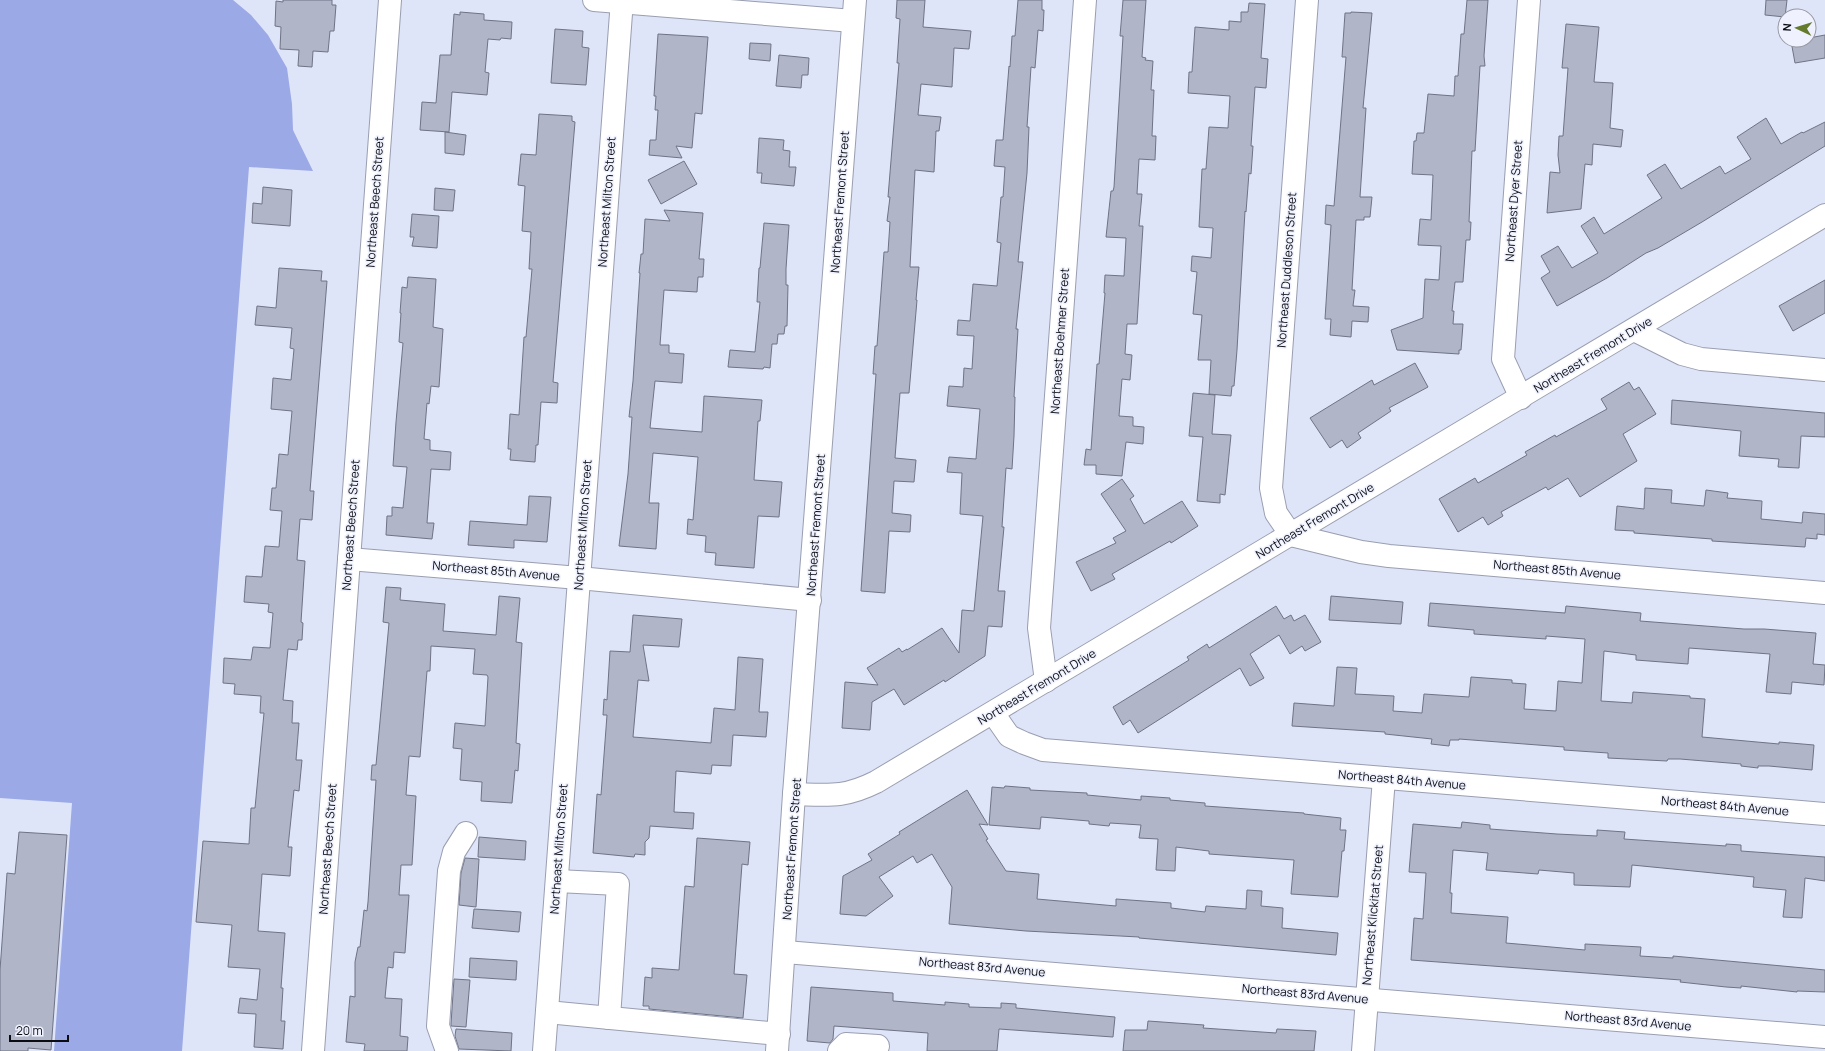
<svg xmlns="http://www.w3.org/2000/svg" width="1825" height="1051" font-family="Manrope,sans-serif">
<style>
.forest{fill:#9ba9e7}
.building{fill:#b0b5c8;stroke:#6f7385}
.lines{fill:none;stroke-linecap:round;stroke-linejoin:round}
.minor-casing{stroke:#999eb0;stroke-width:24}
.minor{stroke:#fff;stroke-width:22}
.labels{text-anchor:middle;stroke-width:3;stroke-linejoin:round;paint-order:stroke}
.street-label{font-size:12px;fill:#0b0c12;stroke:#eff2fe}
</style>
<rect width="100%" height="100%" fill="#dfe5f8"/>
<path class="forest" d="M0,0H233L251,15L268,35L287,68L292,104L293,130L313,171L249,167L182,1051H54L72,803L0,798Z"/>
<g class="building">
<path d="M283,0H332V5H336L334,31H330L328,52L313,51L312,67L298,66L299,50L280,49L281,27L275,26L276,1L283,2Z"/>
<path d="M897,0H925L923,27L971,31L969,49L954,48L952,87L921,84L918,115L941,117L939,131H936L934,172L915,170L910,267H919L916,300H917L909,393H900L895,458L916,460L914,482L894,481L892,513L911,515L910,532L889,531L885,593L861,591L876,374H873L875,346H877L884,252H888L890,222L887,221L890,197H888L899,63H897L900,19L896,18Z"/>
<path d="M1018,0H1042V10H1044L1043,31L1038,30L1035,68L1031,67L1027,127H1029L1027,173L1018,262H1023L1016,329H1018L1014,397H1015L1014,436L1012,469L1006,468L1002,527H1004L998,591H1005L1002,627L988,626L985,656L945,682L944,680L904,705L894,689L872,702L870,730L842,728L845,682L878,685L867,668L899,648L902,652L907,649V650L942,628L959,653L962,610L974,611L983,516L960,514L962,473L947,472L949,457L976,459L980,409L947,406L949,386L963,387L964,368L972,369L974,336L957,335L958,320L970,321L973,284L997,286L1001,243L997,242L1001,197H1003L1005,167L994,166L996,140H1003L1009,66L1010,67L1012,36H1015Z"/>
<path d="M1123,0H1146L1142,57L1146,58L1145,60L1153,61L1151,90H1154L1152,136H1156L1155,160L1139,159L1137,194H1142L1139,226H1143L1137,324H1127L1125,354L1132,355L1130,380L1122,379L1119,416L1133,417V426L1144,427L1143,444L1126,442L1122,476L1096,474V465H1084L1086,449L1091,450L1097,364H1099L1105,293H1104L1105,275L1124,276L1126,238L1106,237L1111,191H1113L1114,187L1123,36H1120Z"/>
<path d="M1467,0H1488L1484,56L1485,66H1480L1475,151H1472L1469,222H1471L1470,240H1466L1463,282H1455L1452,311H1454L1453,324H1463L1461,350H1459V354L1397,350L1391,330L1423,318L1425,279L1439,280L1441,246L1418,245L1420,219L1431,220L1433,175L1412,174L1414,141H1416L1417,133H1424L1428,94L1454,96L1455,76H1458L1461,34H1464Z"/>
<path d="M1766,0H1787L1785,17L1765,15Z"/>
<path d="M1249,3L1265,4L1261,58L1268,59L1266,88L1255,87L1251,146H1253L1251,174L1249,173L1246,212L1245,211L1237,350L1234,386H1232L1231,396L1209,394L1211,360H1198L1202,315L1193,314L1197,272L1191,271L1192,256L1211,258L1213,228L1199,227L1202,169H1206L1209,127L1228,128L1230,96L1188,93L1189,72H1192L1195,27L1229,30V21L1241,22V12H1248Z"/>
<path d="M460,12L484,14V20L512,22L511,39L501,38L500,40L488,39L485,72L489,73L487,95L452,92L449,132L420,130L422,102L436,103L440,55H451L454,14L460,15Z"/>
<path d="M1351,12L1372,13L1363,108H1366L1360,197H1372L1370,217H1364V220H1356L1352,290H1355L1353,306L1369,307L1368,322L1352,321L1351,337L1330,335L1331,319H1325L1331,225L1325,224L1326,205L1334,206L1346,57H1342L1345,13H1351Z"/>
<path d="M1566,24L1599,27L1594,82L1613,83L1610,128L1623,130L1621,147L1593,144L1592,165L1585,164L1581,209L1547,213L1550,172L1560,173L1558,155L1559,136H1563L1568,68H1562Z"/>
<path d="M555,29L583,31L582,47L589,48L586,85L551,83Z"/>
<path d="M658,34L708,37L702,114L695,113L692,148L676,146L682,158L649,155L650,140H656L658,110H655L656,96H654Z"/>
<path d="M1825,35V58L1795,63L1791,41L1809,40V38Z"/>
<path d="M750,43L771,44L770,61L749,59Z"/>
<path d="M779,55L809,58L808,75H802L801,88L776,86Z"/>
<path d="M539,114L572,116V121L575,122L553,382L558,383L557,403L541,402L538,445H536L535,462L510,460L511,449H508L510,414L519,415L524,337H526L532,269H529L531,232L522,231L525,186L518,185L521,154L536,155Z"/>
<path d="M1766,118L1781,144L1802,132L1803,133L1825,122V146L1702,222L1658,248L1646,253L1607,278L1557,306L1541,278L1550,272L1541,256L1558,246L1572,268L1598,253L1581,226L1594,217L1604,234L1662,198L1647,175L1665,164L1681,189L1720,166L1725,174L1751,159L1737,137Z"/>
<path d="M445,132L466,135L464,155L445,153Z"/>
<path d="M759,138L784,140L783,150L790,151L789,167H796L794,186L761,183L762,173H757Z"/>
<path d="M684,161L697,184L661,204L648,180Z"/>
<path d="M263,187L292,190L290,226L252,223L253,203L262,204Z"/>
<path d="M435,188L455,190L453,211L434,210Z"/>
<path d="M664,210L703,213L699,259H704L703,277H698L697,292L664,290L660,345H669V353L684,354L682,383L655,381L650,428L702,432L704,396L762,400L760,421H758L754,480L782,482L779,517L758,516L754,568L715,565L716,553L705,552L706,536L687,534L688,519L693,520L698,457L653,453L649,503H659L656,549L619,546L628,474L632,417H629L633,381L640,273H639L641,254H643L645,219L670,221Z"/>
<path d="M412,214L439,216L437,248L412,246L414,237H410Z"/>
<path d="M764,223L789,225L786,269V285H788L787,326H785L784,334H778L777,344H772L770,368L764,367L763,369L728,367L730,350L755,352L760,302H757L759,268H760Z"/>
<path d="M279,268L322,271L321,281H327L310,491H314L312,520L300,519L297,560L305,561L301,622L303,623L302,640H298L297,650L288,649L283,700L293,701L292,723H299L296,760H302L299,791L294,790L288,847H292L290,876L262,874L258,931L285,933L281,988H283L281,1021H285L283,1049L254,1047L256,1014L238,1013L240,998L257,1000L260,969L228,967L232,925L196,922L203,841L249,844L251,808H255L264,713H260L261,696L234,694L235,684L223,683L224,658L251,660L253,647L270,648L273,613L268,612L269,604L244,602L246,576L262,577L265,546L279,547L282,511L270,510L272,488H276L279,454L288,455L292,411L271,409L273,378L291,380L294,349L290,348L292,328L255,325L257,306L276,308Z"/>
<path d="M408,277L436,279L433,327L443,329L439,387L431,386L429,404L427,403L424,439L430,440V450L451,452L450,470L431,469L427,523H434L432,539L386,535L387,516H392V507L403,508L407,467L393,466L396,422L403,343L399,342L401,313H400L402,287L407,288Z"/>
<path d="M1825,280V313L1793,331L1779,306Z"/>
<path d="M1415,363L1428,387L1389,408L1391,411L1358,433L1361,438L1347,448L1342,440L1330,448L1310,418L1372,380L1374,385Z"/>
<path d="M1629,382L1634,390L1639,387L1656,414L1623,434L1637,461L1580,497L1568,478L1548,490L1546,487L1501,512L1503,516L1488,525L1483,517L1458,532L1439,499L1475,478L1478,483L1527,455L1525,452L1555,435L1556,437L1607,409L1601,399Z"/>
<path d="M1193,393L1215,395L1212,434L1231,435L1225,495L1220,494V503L1197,501L1203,437L1189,436Z"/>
<path d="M1672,400L1825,413V437L1801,436L1799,468L1778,467L1779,459L1739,456L1741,431L1671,424Z"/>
<path d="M1122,479L1134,496L1130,499L1144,524L1182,501L1198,526L1171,543L1170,541L1112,574L1115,579L1091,591L1076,562L1116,543L1113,538L1126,531L1101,494Z"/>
<path d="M1645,488L1672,490L1671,503L1704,506L1706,490L1728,493L1727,498L1762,501L1761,519L1802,523L1803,512L1825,514V535L1817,534V539L1806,538L1805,547L1712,541V539L1634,533V531L1615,530L1617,506L1644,509Z"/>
<path d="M529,496L551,497L547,542L514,540V548L468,545L470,521L527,525Z"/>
<path d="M386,587L401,588L400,600L445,604L443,631L496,635L499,596L520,598L516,642L522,643L516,743L520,744L518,771L515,770L512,803L481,801L482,782L460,780L462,749L453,748L455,723L485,726L488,677L487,675L473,674L475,649L431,646L430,671H427L420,757L409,756L406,795L416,796L412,865H401L399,895H409L405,953L394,952L393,968L388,967L385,998L402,999L400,1036L408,1037L407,1051H364L365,1044L346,1042L350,996L355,997V962L358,947H360L364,910L367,911L368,902L376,780H371L372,765H376L389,623L383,622Z"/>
<path d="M1331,596L1403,602L1401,624L1329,620Z"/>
<path d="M1430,603L1565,613L1566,606L1641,613L1640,621L1744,629H1764L1816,633L1813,664L1825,665L1824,685L1792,682L1791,694L1766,692L1770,654L1689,648L1688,664L1636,660V655L1604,651L1601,701L1632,703L1633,692L1690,696V698L1705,699L1702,737L1779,744V742L1814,745L1812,770L1769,766H1758V768L1741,766V764L1680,759H1668L1667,761L1608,758V753L1564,750V747L1459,739V740H1450L1449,746L1431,744L1432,739L1385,734V732L1292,726L1294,703L1334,706L1337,667L1357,668L1355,694L1394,696L1393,711L1422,713L1424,694L1469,697L1471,677L1512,680V683L1526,684L1524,709L1556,711L1558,681L1582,683L1585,639L1546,636V639L1474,634V630L1428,626Z"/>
<path d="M1276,606L1284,619L1291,615L1294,621L1305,615L1321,642L1305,651L1302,646L1290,654L1279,635L1250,654L1264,678L1250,686L1240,668L1138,733L1130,720L1123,725L1113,707L1189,660L1187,657L1207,644L1209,648Z"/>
<path d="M633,615L682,619L679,647L643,645L649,681L638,680L633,737L711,743L714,708L735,710L738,657L763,659L759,712H768L766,737L733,735L731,766L712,765L711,774L676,771L674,812L694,813L693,829L650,826L649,838L645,842V855L635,854L634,857L593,853L597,794L601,795L607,715H603L604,699L607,700L610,651L630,652Z"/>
<path d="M1005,786L1030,788V790L1087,793V795L1141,800V796L1170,798V800L1205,803V806L1304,813V814L1341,818L1340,830H1346L1344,851H1342L1338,897L1291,894L1294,860L1209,854V851L1176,847L1175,871L1156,870L1158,839L1139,838L1141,825L1110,823L1109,826L1089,824V821L1041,817L1040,829L989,825L992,787L1004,788Z"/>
<path d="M967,790L988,825L979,824L988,839L986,840L1006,871L1039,874L1037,899L1116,906V899L1171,903V908L1205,912L1206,906L1246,909L1247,890L1262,891L1261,906L1283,908L1282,928L1338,933L1336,955L1139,938V937L1026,931L949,924L952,887L932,854L917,863L913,856L879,877L893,896L866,916L840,914L843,876L872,860L868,854L900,834L899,832Z"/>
<path d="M1462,822L1490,825V829L1557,834L1597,836V830L1625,832L1624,839L1726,846V844L1741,845V851L1825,857V881L1805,878L1802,918L1783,917L1786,890L1753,887L1754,877L1632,865L1630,887L1574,885V873L1539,870L1538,874L1486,870L1488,853L1453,850L1450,893H1452L1451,913L1508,917L1506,943L1585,950V944L1641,947L1640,956L1673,958V956L1815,969L1825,970V992L1797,991V992L1741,986V988L1726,987L1680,982L1681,980L1411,960L1414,918L1423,919L1426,873L1409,872L1413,824L1461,828Z"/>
<path d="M19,832L67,835L51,1050L28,1048V1051H0V970L7,873L15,874Z"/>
<path d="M479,837L526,841L525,860L478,857Z"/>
<path d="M697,838L750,842L748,865L742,864L734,974L747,975L743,1018L649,1009V1006H643L645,977L652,978V968L679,970L685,886L694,887Z"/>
<path d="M465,858L479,859L476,907L459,905L461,873Z"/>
<path d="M474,909L521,912L519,932L472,928Z"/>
<path d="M470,958L517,961L516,980L469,977Z"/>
<path d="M454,979L470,980L466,1027L451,1026V1024Z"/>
<path d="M811,987L893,993V1001L945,1005V1002L969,1004V1007L1001,1008V1003L1016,1004V1008L1115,1017L1113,1037L999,1029L997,1051H927L928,1033L834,1026L833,1039L830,1043L807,1041Z"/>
<path d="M1148,1021L1204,1025L1203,1028L1276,1033L1277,1029L1316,1031L1314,1051H1123L1125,1030H1147Z"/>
<path d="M456,1029L512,1033L511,1051L459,1049L455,1036Z"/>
</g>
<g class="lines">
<defs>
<g id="minor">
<path d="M594,0L853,21"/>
<path d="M1307,0L1271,488L1276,513L1291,535L1361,552L1389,556L1825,593"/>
<path d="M1634,330L1682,354L1701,359L1825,370"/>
<path d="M1521,398L1503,359L1529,0"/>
<path d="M349,559L579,578L810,600"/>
<path d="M1046,681L1039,628L1085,0"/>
<path d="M993,713L1009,736L1024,743L1043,750L1825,814"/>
<path d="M794,794C829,795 844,798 876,782L1825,215"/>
<path d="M557,881L618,884L609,1018"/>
<path d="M785,952L1825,1037"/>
<path d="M547,1012L779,1034"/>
<path d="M313,1051L390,0"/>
<path d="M447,1051L438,1026L449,871L454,852L466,833"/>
<path d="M544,1051L622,0"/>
<path d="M777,1051L794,794L855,0"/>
<path d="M839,1051L846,1044L878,1046"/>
<path d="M1363,1051L1384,778"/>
</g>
</defs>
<use href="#minor" class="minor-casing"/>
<use href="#minor" class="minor"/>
</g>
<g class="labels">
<g class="street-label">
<text transform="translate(1514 201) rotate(-86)" y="4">Northeast Dyer Street</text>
<text transform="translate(375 202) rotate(-86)" y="4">Northeast Beech Street</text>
<text transform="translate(607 202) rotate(-86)" y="4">Northeast Milton Street</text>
<text transform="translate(840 202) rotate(-86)" y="4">Northeast Fremont Street</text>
<text transform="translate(1287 270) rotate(-86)" y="4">Northeast Duddleson Street</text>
<text transform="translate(1060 341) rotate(-86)" y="4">Northeast Boehmer Street</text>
<text transform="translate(1593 355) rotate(-31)" y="4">Northeast Fremont Drive</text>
<text transform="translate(1315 521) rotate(-31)" y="4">Northeast Fremont Drive</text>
<text transform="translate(351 525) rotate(-86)" y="4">Northeast Beech Street</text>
<text transform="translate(583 525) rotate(-86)" y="4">Northeast Milton Street</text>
<text transform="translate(816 525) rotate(-86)" y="4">Northeast Fremont Street</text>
<text transform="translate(1557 570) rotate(5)" y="4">Northeast 85th Avenue</text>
<text transform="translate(496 571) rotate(5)" y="4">Northeast 85th Avenue</text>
<text transform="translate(1037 687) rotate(-31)" y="4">Northeast Fremont Drive</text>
<text transform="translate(1402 780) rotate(5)" y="4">Northeast 84th Avenue</text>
<text transform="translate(1725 806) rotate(5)" y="4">Northeast 84th Avenue</text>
<text transform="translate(328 849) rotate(-86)" y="4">Northeast Beech Street</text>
<text transform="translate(559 849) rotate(-86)" y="4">Northeast Milton Street</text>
<text transform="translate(792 849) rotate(-86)" y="4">Northeast Fremont Street</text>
<text transform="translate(1373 915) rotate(-85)" y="4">Northeast Klickitat Street</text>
<text transform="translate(982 967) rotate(5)" y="4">Northeast 83rd Avenue</text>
<text transform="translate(1305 994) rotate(5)" y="4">Northeast 83rd Avenue</text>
<text transform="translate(1628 1021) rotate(5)" y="4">Northeast 83rd Avenue</text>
</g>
</g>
<g transform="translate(1797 28) rotate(274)"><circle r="19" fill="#eff2fe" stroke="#9496a0"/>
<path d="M0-3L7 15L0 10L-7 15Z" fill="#647a2c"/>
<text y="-6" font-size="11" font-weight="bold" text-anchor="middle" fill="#0b0c12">N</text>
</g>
<path d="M10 1035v6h58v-6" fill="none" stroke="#0b0c12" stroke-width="2"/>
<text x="16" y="1035" font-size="12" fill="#0b0c12" stroke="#eff2fe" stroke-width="3" paint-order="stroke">20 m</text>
</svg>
